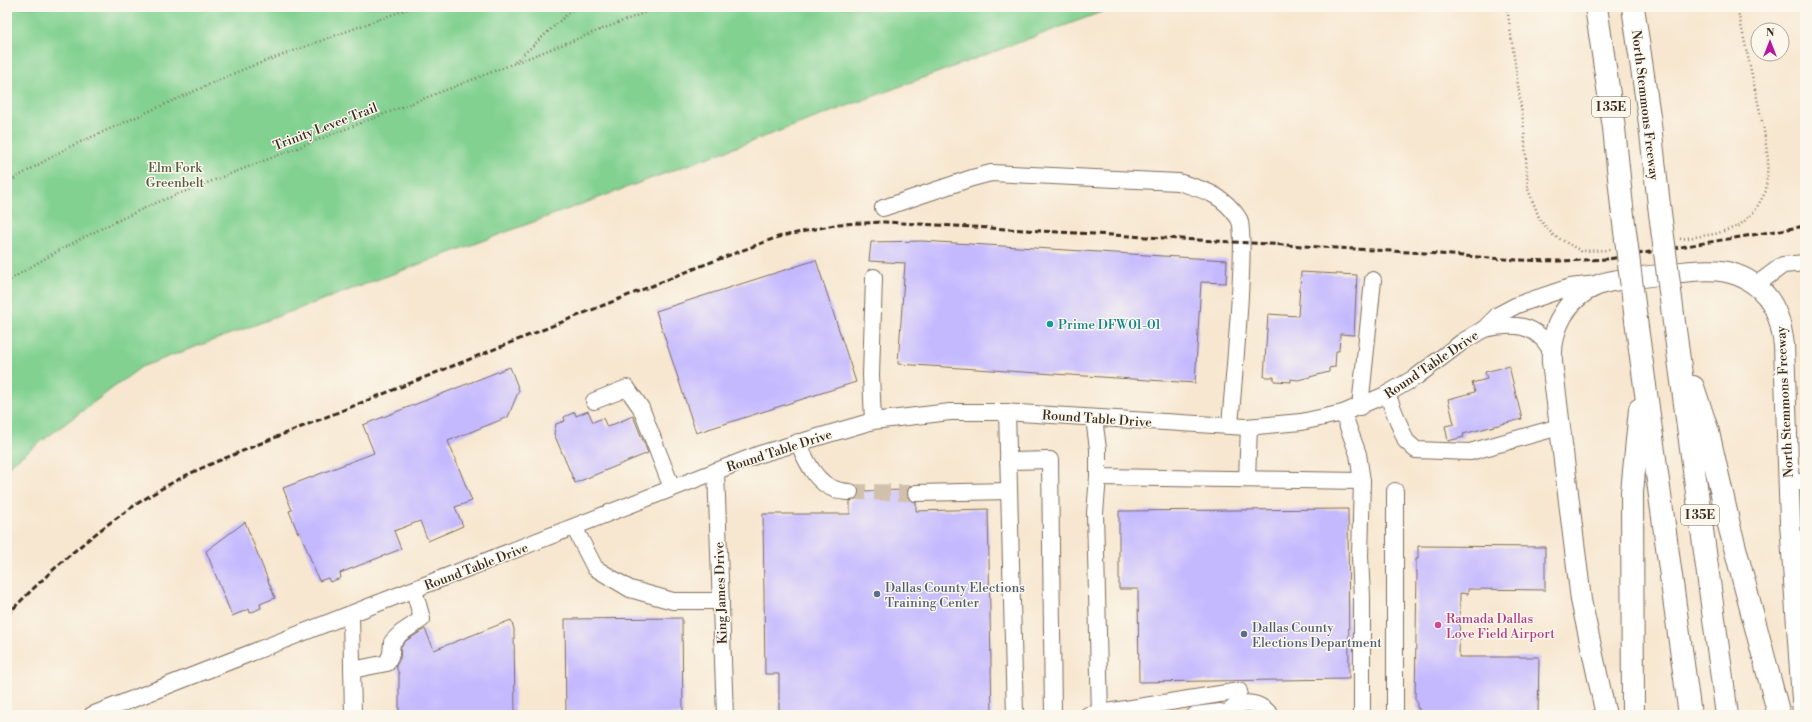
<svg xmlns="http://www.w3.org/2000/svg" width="1812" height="722" font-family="'Libre Bodoni',serif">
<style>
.green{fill:#82d191;stroke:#5e7e58}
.building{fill:#c4b9ff}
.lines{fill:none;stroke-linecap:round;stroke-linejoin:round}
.minor-tunnel{stroke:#d1c1ac;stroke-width:16;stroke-dasharray:16 8;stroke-linecap:butt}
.minor-casing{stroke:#7d6c5c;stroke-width:18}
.major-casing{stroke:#7d6c5c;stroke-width:22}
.highway-casing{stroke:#7d6c5c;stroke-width:24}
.path{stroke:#7d6c5c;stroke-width:2.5;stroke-dasharray:1 3;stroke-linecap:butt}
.minor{stroke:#fff;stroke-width:16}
.major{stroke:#fff;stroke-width:20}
.highway{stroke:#fff;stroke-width:22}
.rail{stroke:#3b2a1e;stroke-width:3;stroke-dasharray:6 3;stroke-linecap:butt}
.highway-bridge-casing{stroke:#7d6c5c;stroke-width:24;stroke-linecap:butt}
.highway-bridge{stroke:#fff;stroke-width:22}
.culture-dot{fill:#0f9aa8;stroke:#fbf7ec;stroke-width:1.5}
.service-dot{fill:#5c6f8a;stroke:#fbf7ec;stroke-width:1.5}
.hotel-dot{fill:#d1479c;stroke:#fbf7ec;stroke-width:1.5}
.labels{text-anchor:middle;stroke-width:3;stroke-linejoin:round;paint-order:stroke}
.shield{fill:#fbf7ec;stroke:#75685c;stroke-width:1}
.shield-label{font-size:12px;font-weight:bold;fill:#3b2a1e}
.street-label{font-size:13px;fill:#3b2a1e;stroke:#fbf7ec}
.park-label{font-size:13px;fill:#505c40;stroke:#fbf7ec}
.culture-label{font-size:13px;fill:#0d838f;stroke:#fbf7ec;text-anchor:start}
.service-label{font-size:13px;fill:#4e5e75;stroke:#fbf7ec;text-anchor:start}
.hotel-label{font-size:13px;fill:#b23c85;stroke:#fbf7ec;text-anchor:start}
</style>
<rect width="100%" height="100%" fill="#fbf7ec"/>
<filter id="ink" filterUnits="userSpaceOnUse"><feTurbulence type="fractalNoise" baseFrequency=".025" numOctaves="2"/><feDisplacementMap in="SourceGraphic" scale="8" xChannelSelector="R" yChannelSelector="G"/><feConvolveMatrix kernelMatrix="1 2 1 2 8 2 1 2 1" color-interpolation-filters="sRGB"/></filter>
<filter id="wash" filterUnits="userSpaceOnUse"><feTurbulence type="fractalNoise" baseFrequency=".012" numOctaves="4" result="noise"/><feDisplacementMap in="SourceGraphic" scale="16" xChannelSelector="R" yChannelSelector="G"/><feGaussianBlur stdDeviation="0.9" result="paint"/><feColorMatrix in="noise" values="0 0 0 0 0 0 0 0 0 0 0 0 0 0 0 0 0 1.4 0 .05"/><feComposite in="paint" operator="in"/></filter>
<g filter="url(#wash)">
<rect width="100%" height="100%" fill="#f7e7d0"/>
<path class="green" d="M7,7H1115L141,367L7,467Z"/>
<g id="blocks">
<g class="building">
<path d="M922,241L1227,260L1226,283L1201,282L1195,383L898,364L905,263L869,261L871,242Z"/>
<path d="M816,260L856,382L696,433L656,311Z"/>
<path d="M1301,272L1357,275L1354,335L1340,334L1339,351H1336L1335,367L1329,368V372L1298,380L1291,379V382L1274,381V377H1264L1268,314L1298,316Z"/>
<path d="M1509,366L1522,419L1463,434L1464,437L1448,441L1445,426L1454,424L1448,399L1475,392L1472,383L1487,379L1485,372Z"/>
<path d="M510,367L519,390L508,417L448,441L472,501L455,507L463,526L428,541L420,521L394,531L401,549L340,573L341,578L330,582L328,578L319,581L300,532L298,533L289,511L292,510L283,488L374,453L363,425Z"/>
<path d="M588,411L593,422L603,418L607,427L633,416L648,453L575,483L554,434L556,424L565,421L564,417L575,412L576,416Z"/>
<path d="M907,490L908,498L916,502V511L988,509L992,715H779V674H765L763,514H850V501L857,498L859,491Z"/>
<path d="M1348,509L1349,679L1139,682L1138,589H1119V511Z"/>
<path d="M245,522L275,598L260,604L261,608L250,613L249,609L232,616L206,551Z"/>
<path d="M1418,546L1545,547V590L1468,589V594L1460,593L1459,657H1539L1538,715H1419V708H1417V700H1415L1417,571H1416V559H1418Z"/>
<path d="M682,618L683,715H566L565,619Z"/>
<path d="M511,620L514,629L515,715H399V674L396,666L400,658L401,646L407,640L425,629L434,650Z"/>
</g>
</g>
</g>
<g filter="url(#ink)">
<use href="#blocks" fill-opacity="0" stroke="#7d6c5c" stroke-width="1"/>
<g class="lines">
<path class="minor-tunnel" d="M850,492L916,493"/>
<defs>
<g id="minor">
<path d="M883,208L972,178L991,173L1178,182C1205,190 1224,195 1239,219C1248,235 1232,396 1230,426"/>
<path d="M1756,285L1783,265L1805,263"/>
<path d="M1484,329C1512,323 1536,322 1551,351"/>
<path d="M1387,394L1406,441L1416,450L1470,452L1559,427"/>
<path d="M594,401L627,388L641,408L672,488"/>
<path d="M1360,407L1373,280"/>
<path d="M1007,412L1015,715"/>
<path d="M1094,418L1098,449V477L1362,481L1358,454L1343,413"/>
<path d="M873,421L871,375L874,277"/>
<path d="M798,442C808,466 820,492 850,492"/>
<path d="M1008,461L1050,460L1053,715"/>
<path d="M716,471L725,715"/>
<path d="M1098,477L1095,513L1100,715"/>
<path d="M1247,479L1249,427"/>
<path d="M1362,481L1360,556L1362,597V715"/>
<path d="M1789,482H1805"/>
<path d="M916,493L1009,491"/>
<path d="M574,527L595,568L630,589L673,601H721"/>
<path d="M351,615L353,715"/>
<path d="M352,670L387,663L391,654L392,642L401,633L422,619L414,590"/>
<path d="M92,715L760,454L873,421L950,412H1002L1246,427L1301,422L1343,413L1385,395L1416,377L1462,342L1484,329L1498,315L1517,305L1570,287L1597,284"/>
<path d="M1088,715L1239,691"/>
<path d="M1195,715L1220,712L1223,715"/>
<path d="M1225,715C1229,712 1234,706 1238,705C1251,700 1263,706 1271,715"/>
<path d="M1395,715V491"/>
</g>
<path id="major" d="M1606,715L1581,600L1552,362C1550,329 1566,297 1598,285C1616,278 1639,278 1658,275C1695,270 1733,262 1762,291C1777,306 1781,324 1784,345L1790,522L1803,715"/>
<g id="highway">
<path d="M1596,7L1614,128L1622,207"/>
<path d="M1633,7L1649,116L1659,205"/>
<path d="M1673,315L1727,715"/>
<path d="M1636,320L1690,715"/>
<path d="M1693,387L1708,432L1729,525L1779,715"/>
<path d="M1633,715L1632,492L1640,409"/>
</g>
</defs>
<use href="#minor" class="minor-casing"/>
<use href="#major" class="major-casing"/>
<use href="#highway" class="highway-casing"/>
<g class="path">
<path d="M1507,7L1524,128L1528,189L1540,220L1553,235L1581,251L1610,250"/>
<path d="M515,62L575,7"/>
<path d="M7,183L67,148L244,69L413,7"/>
<path d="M1680,239L1715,234L1739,226L1755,211L1766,191L1768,160L1764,130L1737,7"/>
<path d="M7,282C55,250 105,226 158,202L659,7"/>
</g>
<use href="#minor" class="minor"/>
<use href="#major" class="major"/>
<use href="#highway" class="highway"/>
<path class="rail" d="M7,615C60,560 120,508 189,474C212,463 236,454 259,444L706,264L778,237L839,224L885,222L1425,253L1517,260L1559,261L1609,259L1805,226"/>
<defs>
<g id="highway-bridge">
<path d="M1659,205L1673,315"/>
<path d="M1622,207L1636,320"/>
</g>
</defs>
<use href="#highway-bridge" class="highway-bridge-casing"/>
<use href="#highway-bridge" class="highway-bridge"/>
</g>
</g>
<circle class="culture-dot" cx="1050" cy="324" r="4"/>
<g class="service-dot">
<circle cx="877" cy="594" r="4"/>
<circle cx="1244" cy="634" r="4"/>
</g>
<circle class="hotel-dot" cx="1438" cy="625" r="4"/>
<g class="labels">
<g class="shield">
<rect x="1592" y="97" width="38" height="20" rx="3"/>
<rect x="1681" y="505" width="38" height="20" rx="3"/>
</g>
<g class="shield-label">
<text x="1611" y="111">I 35E</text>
<text x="1700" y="519">I 35E</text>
</g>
<g class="street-label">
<text transform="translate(1646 105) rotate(83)" y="5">North Stemmons Freeway</text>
<text transform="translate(325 126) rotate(-21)" y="5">Trinity Levee Trail</text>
<text transform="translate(1431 364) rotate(-34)" y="5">Round Table Drive</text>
<text transform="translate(1784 402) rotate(-93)" y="5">North Stemmons Freeway</text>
<text transform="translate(1097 418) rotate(4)" y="5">Round Table Drive</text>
<text transform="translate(779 450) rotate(-18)" y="5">Round Table Drive</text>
<text transform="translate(476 566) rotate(-21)" y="5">Round Table Drive</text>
<text transform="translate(720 593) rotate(-92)" y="5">King James Drive</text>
</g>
<g class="park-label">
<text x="175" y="172">Elm Fork<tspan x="175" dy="15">Greenbelt</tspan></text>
</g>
<g class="culture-label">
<text x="1058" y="329">Prime DFW01-01</text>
</g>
<g class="service-label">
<text x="885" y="592">Dallas County Elections<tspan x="885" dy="15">Training Center</tspan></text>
<text x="1252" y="632">Dallas County<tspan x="1252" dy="15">Elections Department</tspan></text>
</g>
<g class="hotel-label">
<text x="1446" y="623">Ramada Dallas<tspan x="1446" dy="15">Love Field Airport</tspan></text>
</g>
</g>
<rect width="1812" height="722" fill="none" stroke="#fbf7ec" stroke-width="24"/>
<g transform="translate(1770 42)"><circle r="19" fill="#fbf7ec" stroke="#aea59a"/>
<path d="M0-3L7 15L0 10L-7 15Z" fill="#b5179e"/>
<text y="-6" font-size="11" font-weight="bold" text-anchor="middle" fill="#3b2a1e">N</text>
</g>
</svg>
